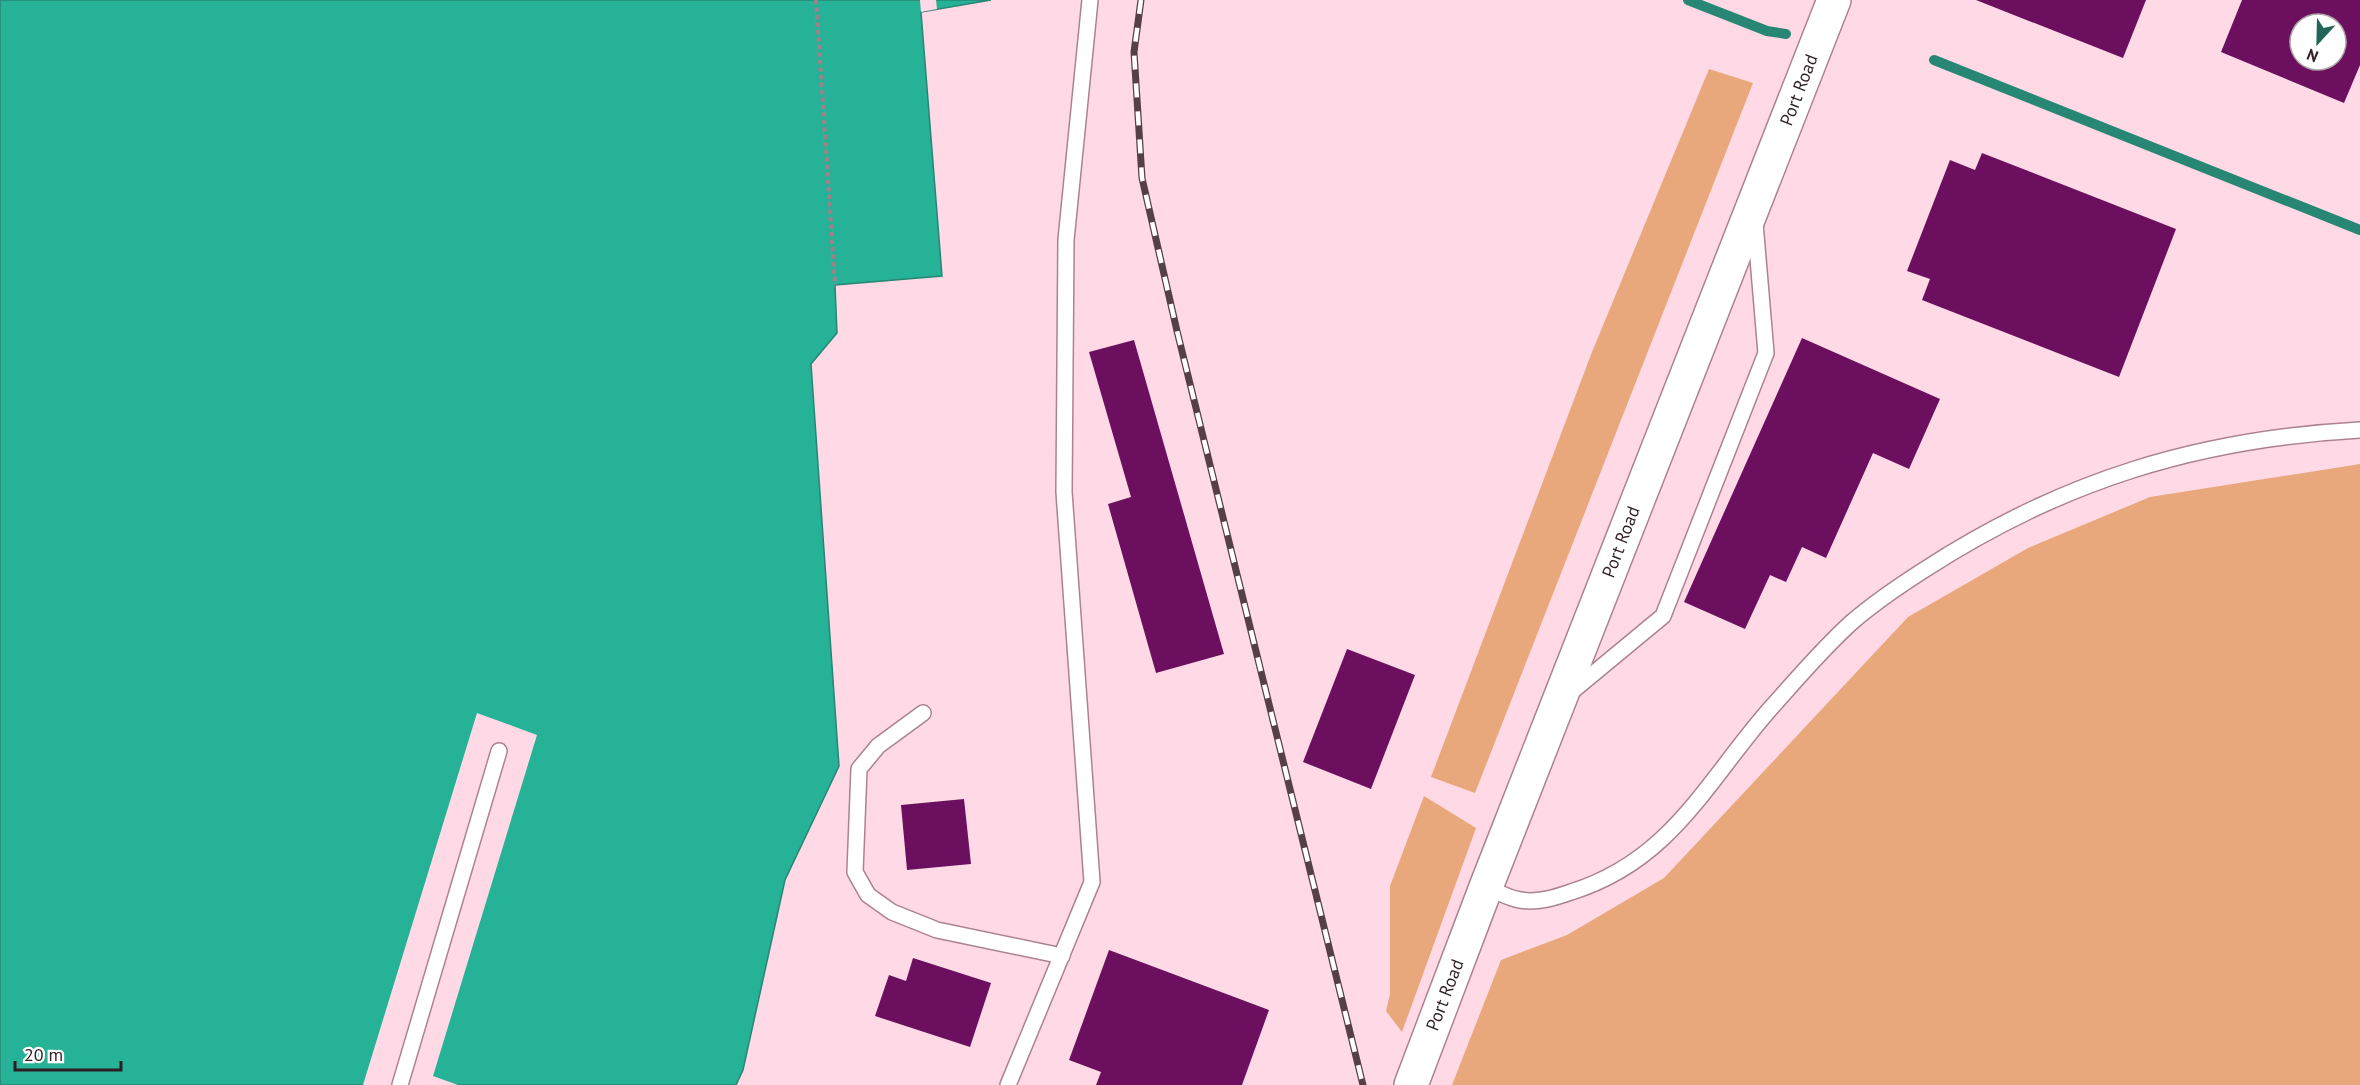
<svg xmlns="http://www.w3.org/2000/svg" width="2360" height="1085" font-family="'PT Sans',sans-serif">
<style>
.green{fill:#e8a87c}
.water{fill:#25b296;stroke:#288674;stroke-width:1.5}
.pier{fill:#ffdae6}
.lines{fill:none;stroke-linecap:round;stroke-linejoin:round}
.stream{stroke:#288674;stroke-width:10}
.building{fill:#6c0f5f;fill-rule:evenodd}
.service-casing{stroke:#ac8291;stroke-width:18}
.secondary-casing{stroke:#ac8291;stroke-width:36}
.path{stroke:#9d828b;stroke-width:4;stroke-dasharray:4.5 3;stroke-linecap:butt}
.service{stroke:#fff;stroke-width:15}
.secondary{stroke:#fff;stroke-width:33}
.rail-casing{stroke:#554048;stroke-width:7}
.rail{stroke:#fff;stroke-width:4.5;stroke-dasharray:14;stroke-linecap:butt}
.labels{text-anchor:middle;stroke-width:6;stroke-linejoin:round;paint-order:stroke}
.street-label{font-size:18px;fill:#2f1e25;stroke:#fff}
</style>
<rect width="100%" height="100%" fill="#ffdae6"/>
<g class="green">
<path d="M1709,69L1753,83L1475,793L1431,777L1592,352Z"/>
<path d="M2360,464V1085H1452L1501,960L1567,935L1664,878L1908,617L2028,548L2150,497Z"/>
<path d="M1424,796L1476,828L1402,1032L1386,1011L1390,994V886Z"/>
</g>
<path class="water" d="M0,0H991L921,12L942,276L835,285L837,333L811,364L839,766L785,880L743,1070L736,1085H0Z"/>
<g class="pier">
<path d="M920,0H936L937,9L921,12Z"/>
<path d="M477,713L537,735L433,1076L458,1085H363Z"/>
</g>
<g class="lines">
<g class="stream">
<path d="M1688,0L1767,31L1786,34"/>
<path d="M1934,60L2360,230"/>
</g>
</g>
<g class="building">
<path d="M1976,0H2146L2123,58Z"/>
<path d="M2242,0H2360V65L2344,103L2221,52ZM2300,24H2336V60H2300Z"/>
<path d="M1982,153L2176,229L2119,377L1922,300L1930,279L1907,271L1950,160L1975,170Z"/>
<path d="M1802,338L1940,399L1909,469L1873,453L1826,558L1802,547L1786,582L1770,575L1745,629L1684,602Z"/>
<path d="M1134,340L1224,654L1156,673L1108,504L1131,497L1089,352Z"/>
<path d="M1347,649L1415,675L1371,789L1303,762Z"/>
<path d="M964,799L971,864L907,870L901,805Z"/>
<path d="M1109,950L1269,1010L1242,1085H1096L1101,1072L1069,1060Z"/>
<path d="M913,958L991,983L970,1047L875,1016L889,975L906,981Z"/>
</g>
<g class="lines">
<defs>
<g id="service">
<path d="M1570,693L1663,616L1766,353L1755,223"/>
<path d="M923,713L878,746L859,769L855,872L868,895L892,912L937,930L1062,956"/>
<path d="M1486,887C1496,891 1508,898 1520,900C1537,903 1554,898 1571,892C1671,861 1706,782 1770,709C1796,680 1823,648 1852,622C1874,603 1899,586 1924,570C2061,481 2197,439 2360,430"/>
<path d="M400,1085L499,751"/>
<path d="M1008,1085L1092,882L1064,492L1066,240L1090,0"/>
</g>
<path id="secondary" d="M1411,1085L1486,887L1834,0"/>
</defs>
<use href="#service" class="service-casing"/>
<use href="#secondary" class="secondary-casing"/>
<path class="path" d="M816,0L835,285"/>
<use href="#service" class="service"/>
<use href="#secondary" class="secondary"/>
<defs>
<path id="rail" d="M1141,0L1134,52L1142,178L1177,331L1363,1085"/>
</defs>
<use href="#rail" class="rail-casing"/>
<use href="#rail" class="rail"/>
</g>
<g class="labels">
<g class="street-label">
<text transform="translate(1799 90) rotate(-69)" y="6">Port Road</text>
<text transform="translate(1621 542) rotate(-69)" y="6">Port Road</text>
<text transform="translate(1445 995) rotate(-69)" y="6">Port Road</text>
</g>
</g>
<g transform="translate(2318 42) rotate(202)"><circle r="28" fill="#ffffff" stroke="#aca5a8" stroke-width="1.5"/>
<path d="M0-4.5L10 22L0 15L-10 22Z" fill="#236657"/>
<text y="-9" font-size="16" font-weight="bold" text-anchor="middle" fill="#2f1e25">N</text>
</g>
<path d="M15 1061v9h106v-9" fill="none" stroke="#2f1e25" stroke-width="3"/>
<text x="24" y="1061" font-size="18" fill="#2f1e25" stroke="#ffffff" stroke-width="4.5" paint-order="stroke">20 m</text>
</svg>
